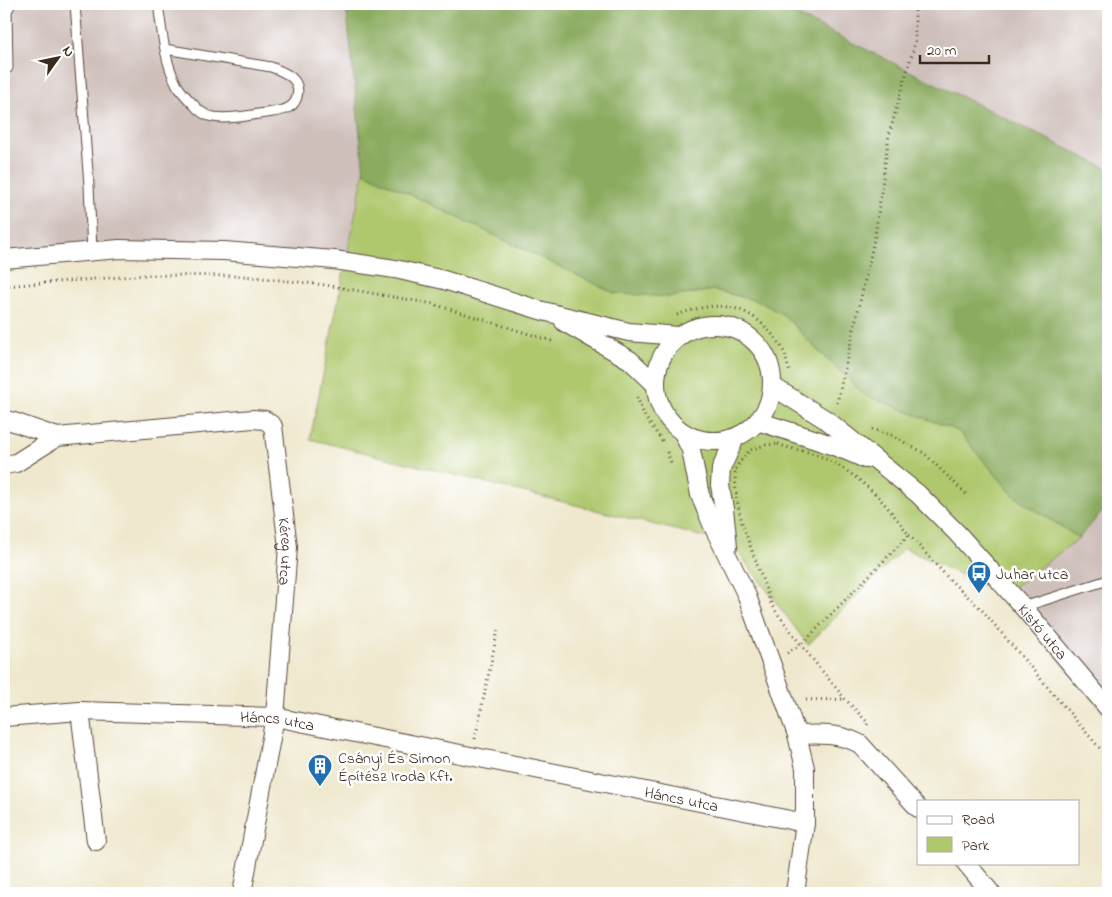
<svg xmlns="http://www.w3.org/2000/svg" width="1112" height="897" font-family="'Indie Flower',sans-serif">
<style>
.industrial{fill:#cfc0bb}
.green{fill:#afc86d;stroke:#757946}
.forest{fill:#8bac60;stroke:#636b3f}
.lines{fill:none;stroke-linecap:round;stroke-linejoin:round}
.lane-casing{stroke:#564638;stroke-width:11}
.street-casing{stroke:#564638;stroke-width:20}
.path{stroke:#564638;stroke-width:3;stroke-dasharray:1 4;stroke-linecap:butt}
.lane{stroke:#fff;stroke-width:9}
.street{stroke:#fff;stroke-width:18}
.labels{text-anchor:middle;stroke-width:5;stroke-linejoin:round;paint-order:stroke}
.street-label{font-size:16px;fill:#3b2a1e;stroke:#fff}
.poi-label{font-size:16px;fill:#3b2a1e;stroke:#fff;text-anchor:start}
</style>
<rect width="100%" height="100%" fill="#fff"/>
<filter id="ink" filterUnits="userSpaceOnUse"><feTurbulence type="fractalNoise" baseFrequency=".02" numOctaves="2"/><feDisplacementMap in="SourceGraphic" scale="10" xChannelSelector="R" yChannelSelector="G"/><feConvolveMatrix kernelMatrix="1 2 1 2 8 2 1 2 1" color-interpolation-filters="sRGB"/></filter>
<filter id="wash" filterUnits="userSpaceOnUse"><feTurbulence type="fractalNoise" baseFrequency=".0096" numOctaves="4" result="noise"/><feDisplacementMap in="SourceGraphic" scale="20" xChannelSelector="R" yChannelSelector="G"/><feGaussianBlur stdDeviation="1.12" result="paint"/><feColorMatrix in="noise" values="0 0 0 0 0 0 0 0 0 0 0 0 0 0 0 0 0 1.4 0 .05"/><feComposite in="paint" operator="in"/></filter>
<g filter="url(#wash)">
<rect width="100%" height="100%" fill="#efe8ce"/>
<g class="industrial">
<path d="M4,4H346L364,172L347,259L224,249L4,257Z"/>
<path d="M774,4H1108V169Z"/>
<path d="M1108,505V719L1003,595L1079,538Z"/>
</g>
<path class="green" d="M364,172L614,293L669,297L714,290L758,301L784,315L816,349L865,395L958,430L1014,496L1079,538L1003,595L904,548L808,645L732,544L310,439Z"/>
<path class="forest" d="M346,4H774L1108,169V505L1079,538L1014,496L958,431L865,395L816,349L784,315L758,301L714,290L669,297L614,293L364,172Z"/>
</g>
<g filter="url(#ink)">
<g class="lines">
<defs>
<g id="lane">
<path d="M75,4L89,185L92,251"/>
<path d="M158,4C162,30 164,61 177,85C181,92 188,99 194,105C199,111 206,116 213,117C230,120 249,115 266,113C278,111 293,111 297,97C302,78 284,72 271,67L165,49"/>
<path d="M4,68H8L7,11L11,4"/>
<path d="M1023,607L1108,580"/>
</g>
<g id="street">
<path d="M4,259L119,249L224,251L334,260L395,269L444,280L543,311L629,332L678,336"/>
<path d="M564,322L630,360L655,384"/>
<circle cx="714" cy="383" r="58"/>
<path id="s1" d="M772,386L828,421L918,494L957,533L1023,607L1108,708"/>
<path id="s2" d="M4,421H11L57,437L253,419L265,420L273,426L288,547L275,717L242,893"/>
<path d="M758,421C794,434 831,442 865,459"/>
<path d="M683,433L691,450L700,495L712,524L747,596L797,735L805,768V823L795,893"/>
<path d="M4,465L16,463L57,437"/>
<path d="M728,546L724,509L720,485L721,469L735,438"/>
<path d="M80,711L96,841"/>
<path id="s3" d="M4,717L80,711L275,717L805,823"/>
<path d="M797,735C818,734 840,733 860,744L918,808"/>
<path d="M966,863L991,893"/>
</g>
</defs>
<use href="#lane" class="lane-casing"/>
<use href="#street" class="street-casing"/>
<g class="path">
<path d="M4,286L147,275L243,276L326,285L433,304L555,342"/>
<path d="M677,315C710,302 743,301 768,330C774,336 781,344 784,352C787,359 787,367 791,374"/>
<path d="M637,397L645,417L664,443"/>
<path d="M837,403L875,236L889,135L915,43V4"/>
<path d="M872,429L891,435L924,453L968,496"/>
<path d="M778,444C790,449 802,450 815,454C823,457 831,462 839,466C871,486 887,505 909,535L801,645L772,606L742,523L736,495L735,470L739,463L750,450L765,445Z"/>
<path d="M667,452L672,465"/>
<path d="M909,535L950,580L982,610L1108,758"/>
<path d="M787,653L801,645L845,699L868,723L867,725"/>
<path d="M806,700L845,699"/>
<path d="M475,739L498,629"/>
</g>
<use href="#lane" class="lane"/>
<use href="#street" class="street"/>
</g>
</g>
<defs>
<symbol id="bus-pin" viewBox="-11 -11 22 30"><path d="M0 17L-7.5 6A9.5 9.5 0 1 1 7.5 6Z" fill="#1f6fb2" stroke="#fff"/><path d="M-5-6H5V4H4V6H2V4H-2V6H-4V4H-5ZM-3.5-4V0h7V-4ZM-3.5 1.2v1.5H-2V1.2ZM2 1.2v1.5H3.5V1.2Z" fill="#fff"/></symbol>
<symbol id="building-pin" viewBox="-11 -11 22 30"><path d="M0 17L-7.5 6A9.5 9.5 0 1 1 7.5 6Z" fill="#1f6fb2" stroke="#fff"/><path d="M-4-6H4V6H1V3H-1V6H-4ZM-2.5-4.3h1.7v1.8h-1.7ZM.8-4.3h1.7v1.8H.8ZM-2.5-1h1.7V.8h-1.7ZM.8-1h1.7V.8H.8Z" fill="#fff"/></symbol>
</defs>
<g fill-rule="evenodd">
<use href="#bus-pin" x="965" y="559" width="28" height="38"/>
<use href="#building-pin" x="306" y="752" width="28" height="38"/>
</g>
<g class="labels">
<g class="street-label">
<text dy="6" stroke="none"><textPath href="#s2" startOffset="401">Kéreg utca</textPath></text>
<text dy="6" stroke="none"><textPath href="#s1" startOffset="368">Kistó utca</textPath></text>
<text dy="6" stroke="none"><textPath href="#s3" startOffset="274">Háncs utca</textPath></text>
<text dy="6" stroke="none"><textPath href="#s3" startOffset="686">Háncs utca</textPath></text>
</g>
<g class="poi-label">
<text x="996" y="579">Juhar utca</text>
<text x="338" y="763">Csányi És Simon<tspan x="338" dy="18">Építész Iroda Kft.</tspan></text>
</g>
</g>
<rect width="1112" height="897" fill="none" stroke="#fff" stroke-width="20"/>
<rect x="917" y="800" width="162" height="65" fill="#ffffff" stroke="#b1aaa5"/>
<rect x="927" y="816" width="25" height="8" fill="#ffffff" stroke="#b1aaa5"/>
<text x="962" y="824" font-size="15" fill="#3b2a1e">Road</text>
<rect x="927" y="837" width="25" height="15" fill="#afc86d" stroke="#b1aaa5"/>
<text x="962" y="850" font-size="15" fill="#3b2a1e">Park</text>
<g transform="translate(58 58) rotate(57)" stroke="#ffffff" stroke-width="4" paint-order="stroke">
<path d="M0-4L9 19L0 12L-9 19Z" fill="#3b2a1e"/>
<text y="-8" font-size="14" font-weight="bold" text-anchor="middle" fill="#3b2a1e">N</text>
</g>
<path d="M920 55v8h69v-8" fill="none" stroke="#3b2a1e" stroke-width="2.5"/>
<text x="927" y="55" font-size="15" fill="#3b2a1e" stroke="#ffffff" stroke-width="4" paint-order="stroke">20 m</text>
</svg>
